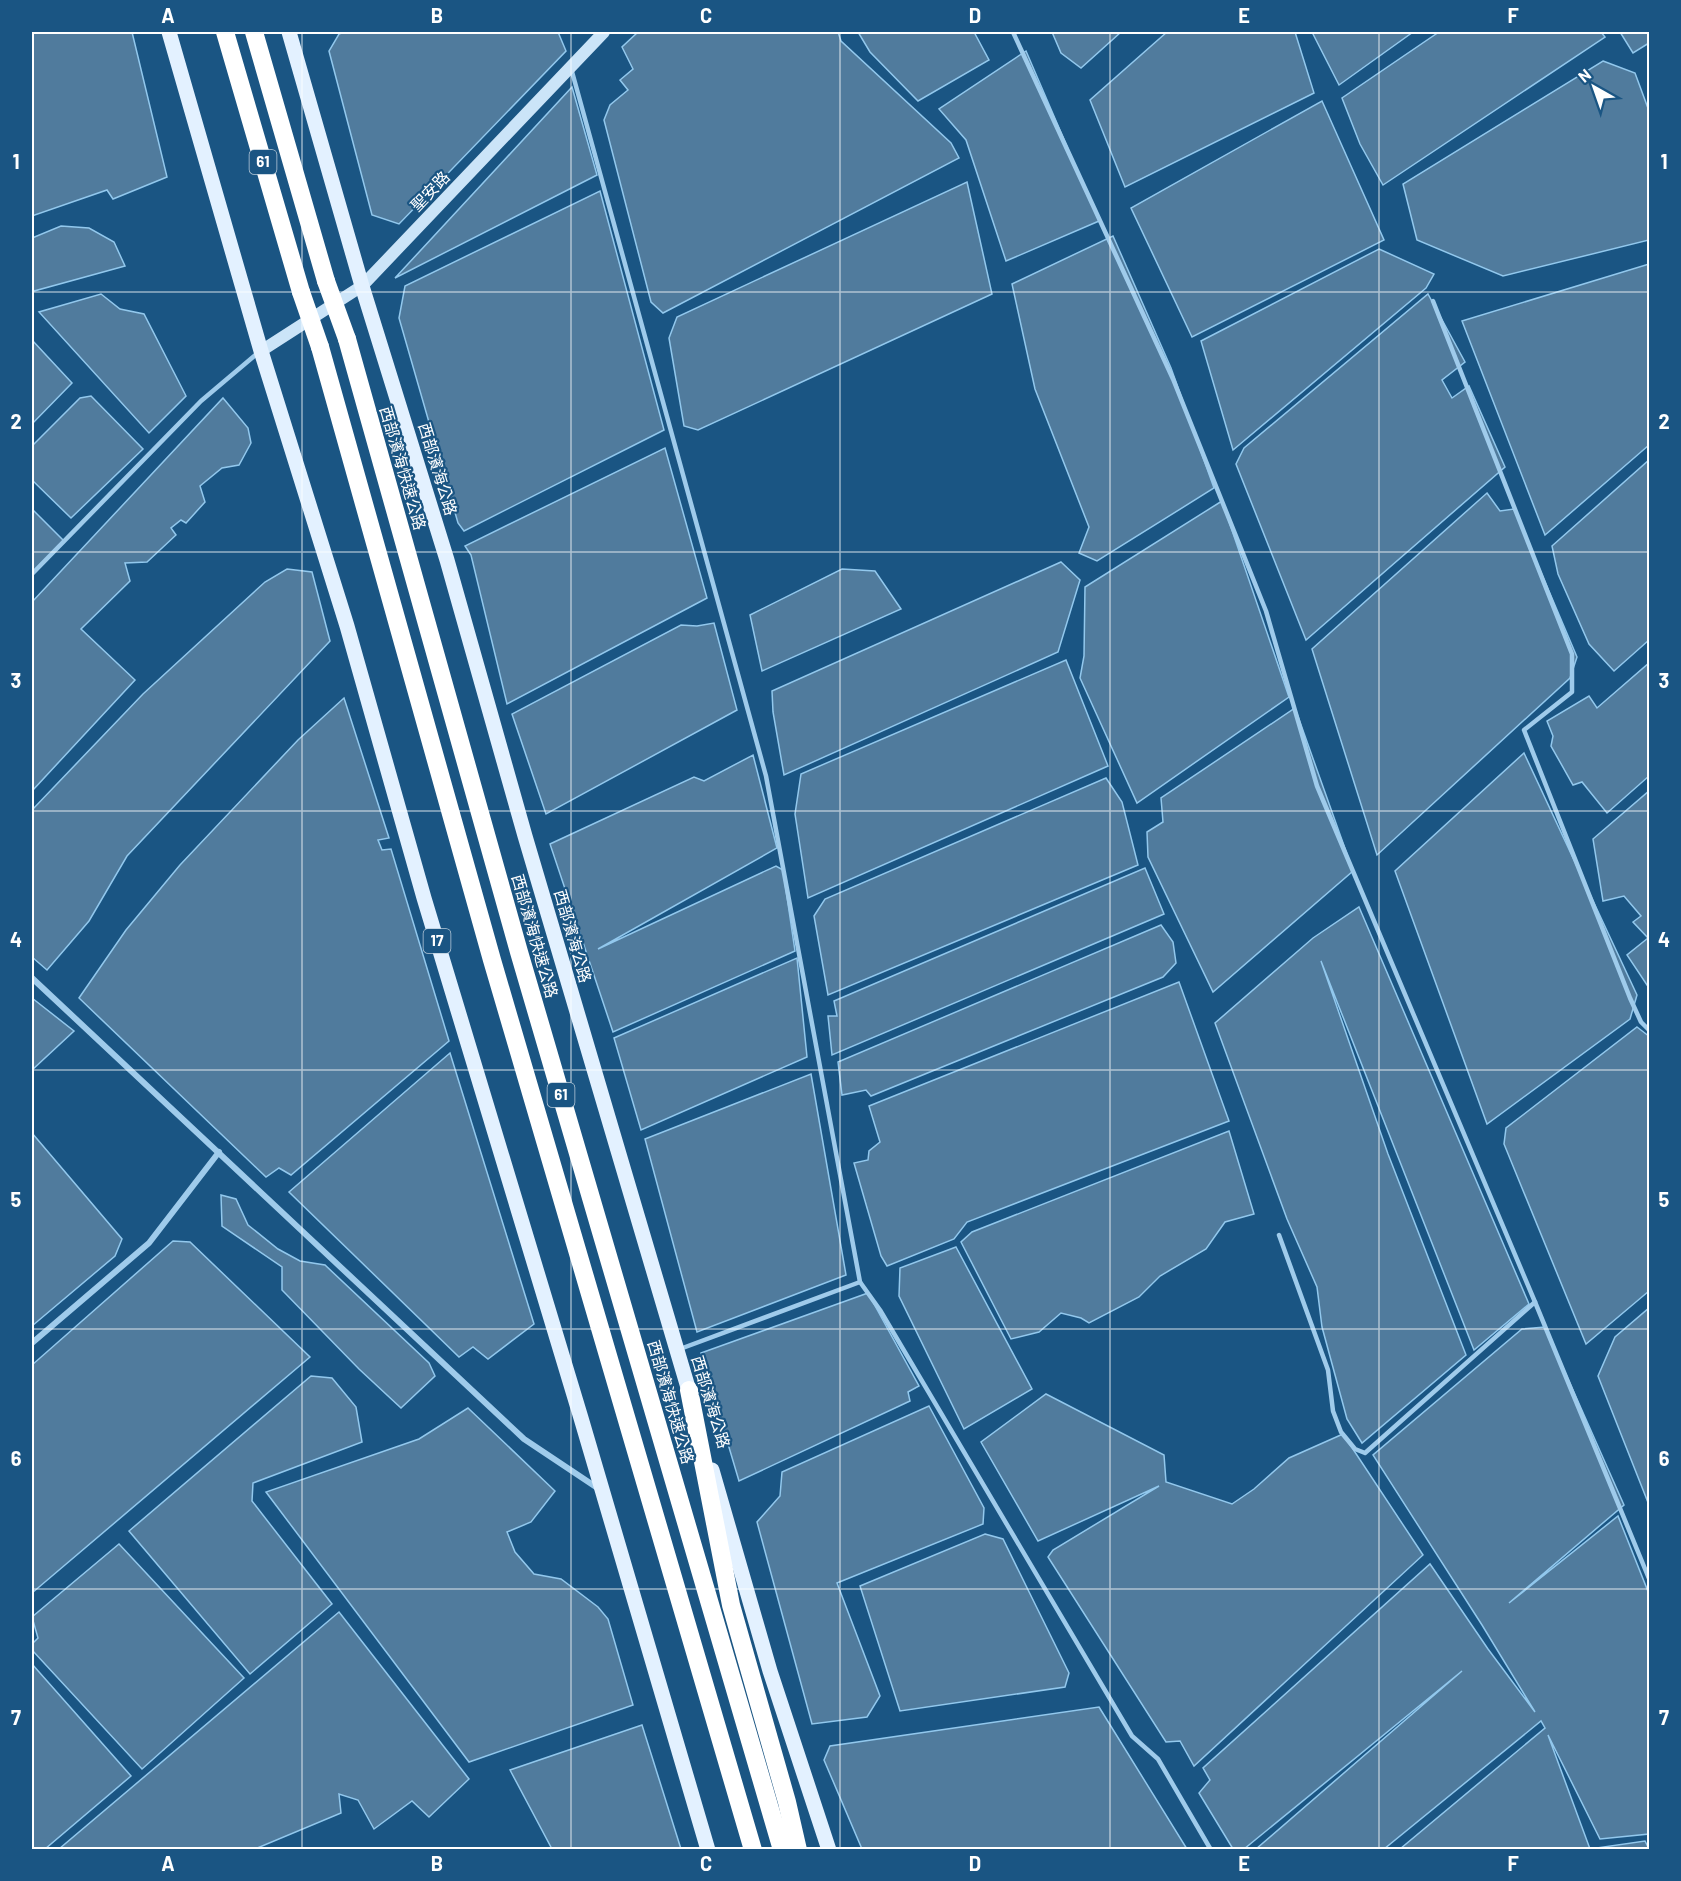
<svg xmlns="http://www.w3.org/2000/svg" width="1681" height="1881" font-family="Barlow,'Noto Sans TC',sans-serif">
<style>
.water{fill:#507b9d;stroke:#92c8ed;stroke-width:1.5}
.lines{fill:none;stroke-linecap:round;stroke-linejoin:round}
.lane{stroke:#9fcbeb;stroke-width:4.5}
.street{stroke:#9fcbeb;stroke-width:6}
.secondary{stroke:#cbe4f8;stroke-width:12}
.primary{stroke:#e3f1ff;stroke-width:15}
.highway{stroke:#fff;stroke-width:18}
.highway-bridge{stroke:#fff;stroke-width:18}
.grid{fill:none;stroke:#fff;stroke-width:1.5;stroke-opacity:0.55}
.labels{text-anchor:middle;stroke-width:4.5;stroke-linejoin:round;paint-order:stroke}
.shield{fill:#1a5583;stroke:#baccda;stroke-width:1.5}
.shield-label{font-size:15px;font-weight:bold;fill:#fff}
.street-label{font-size:16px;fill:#fff;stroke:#1a5583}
.neatline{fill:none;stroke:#fff;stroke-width:2}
.grid-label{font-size:20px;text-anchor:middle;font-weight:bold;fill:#fff}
</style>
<rect width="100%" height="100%" fill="#1a5583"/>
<g class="water">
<path d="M32,32H132L167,177L113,199L107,190L32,216Z"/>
<path d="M344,32H558L566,51L399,224L372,215L329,51L339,34Z"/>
<path d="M638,32H838L841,41L951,143L959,158L663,313L651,302L604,120L610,105L628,90L620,80L633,69L622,47Z"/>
<path d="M858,32H974L989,60L918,101L870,52Z"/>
<path d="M1052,32H1121L1081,68L1061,53Z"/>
<path d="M1167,32H1295L1314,93L1125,187L1090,100Z"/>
<path d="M1312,32H1413L1339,85Z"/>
<path d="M1439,32H1601L1605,37L1383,185L1360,144L1342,98Z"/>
<path d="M1620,32H1649V43L1633,53Z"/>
<path d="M1026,51L1099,221L1006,261L966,140L939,109Z"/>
<path d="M1603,61L1635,73L1649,111V240L1503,276L1417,240L1403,184Z"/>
<path d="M572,87L597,175L395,278Z"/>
<path d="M1322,101L1384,240L1192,337L1131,208Z"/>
<path d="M967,182L992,294L698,430L684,426L669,338L677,317Z"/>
<path d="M600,191L664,430L464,531L458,523L399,318L405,286Z"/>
<path d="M61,226L89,228L114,242L125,266L34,291L32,287V238Z"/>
<path d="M1113,236L1171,368L1214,488L1097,561L1079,553L1089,527L1035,389L1012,284Z"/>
<path d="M1379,249L1434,274L1426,288L1233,450L1201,341Z"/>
<path d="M1649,264V445L1545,535L1462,321Z"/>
<path d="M101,294L120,309L144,314L186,396L149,433L39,312Z"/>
<path d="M1428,294L1465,362L1442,380L1452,398L1469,386L1505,467L1306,640L1236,464L1244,448Z"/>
<path d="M32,340L72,383L32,424Z"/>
<path d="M91,396L143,449L71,518L32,480V446L80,398Z"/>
<path d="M223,398L248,428L251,443L239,465L222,468L200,486L205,502L186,523L181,520L171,528L176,535L147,562L125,563L130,581L81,629L135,680L32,791V602Z"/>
<path d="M665,448L707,598L507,704L471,555L465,546Z"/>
<path d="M1649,460V640L1614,671L1589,644L1558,574L1552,546Z"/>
<path d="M1487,493L1500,511L1514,509L1577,657L1570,678L1377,855L1312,649Z"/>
<path d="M1222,501L1289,697L1137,803L1080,678L1084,656L1085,587Z"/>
<path d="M32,509L64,541L32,574Z"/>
<path d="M1061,562L1080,580L1058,652L784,775L773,712L772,691Z"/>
<path d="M287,569L312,572L330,641L127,856L89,921L47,970L32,957V810L143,694L265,582Z"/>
<path d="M842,569L875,571L901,609L762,671L750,615Z"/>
<path d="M714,623L737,710L546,814L512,714L681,625L697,626Z"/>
<path d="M1066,660L1108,766L808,898L795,814L801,774Z"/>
<path d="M1649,663V776L1607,813L1582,782L1573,785L1551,746L1553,736L1547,721L1589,696L1597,708Z"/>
<path d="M344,698L389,838L378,840L382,850L391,849L449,1041L291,1175L279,1168L266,1177L79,998L126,930L180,865L298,740Z"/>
<path d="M1295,708L1353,871L1213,992L1148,857L1147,832L1163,822L1161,798Z"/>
<path d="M1524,753L1637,995L1630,1019L1487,1124L1395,871Z"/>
<path d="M753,755L777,848L598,949L776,866L783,870L795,951L613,1032L550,844L694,777L704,781Z"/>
<path d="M1106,778L1122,802L1138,865L828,995L814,916L825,899Z"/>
<path d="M1649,791V988L1627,955L1648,938L1633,922L1641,916L1624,896L1603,901L1593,839Z"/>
<path d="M1145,868L1164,914L832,1055L828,1016H837L834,1001Z"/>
<path d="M1359,907L1529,1304L1474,1350L1321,961L1388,1154L1466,1355L1362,1443L1347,1419L1322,1327L1317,1287L1287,1219L1215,1023L1313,938Z"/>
<path d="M1161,925L1173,942L1176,963L1163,977L871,1096L866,1090L842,1095L838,1062Z"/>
<path d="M797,958L807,1057L641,1130L614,1038Z"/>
<path d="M1179,982L1229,1121L967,1222L954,1239L887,1266L881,1256L854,1163L868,1160L869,1151L880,1142L869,1106Z"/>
<path d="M32,998L74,1031L32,1070Z"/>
<path d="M1637,1027L1650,1037L1649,1291L1586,1344L1504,1144L1506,1128Z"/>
<path d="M450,1053L534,1324L488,1359L473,1347L459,1357L289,1192Z"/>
<path d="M811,1074L846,1275L697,1332L645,1139Z"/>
<path d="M1229,1131L1254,1214L1225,1222L1206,1249L1160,1276L1139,1297L1089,1323L1081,1318L1061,1313L1039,1332L1011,1339L961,1242L972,1232Z"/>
<path d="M32,1133L122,1239L115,1256L32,1326Z"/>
<path d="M221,1195L236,1199L248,1225L278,1249L300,1261L325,1265L429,1363L435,1376L401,1408L359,1369L282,1290V1267L222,1226Z"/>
<path d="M173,1241L190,1242L310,1357L32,1593V1365Z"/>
<path d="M956,1247L1032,1389L964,1429L899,1296L900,1268Z"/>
<path d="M868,1293L919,1386L908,1392L910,1401L739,1481L701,1353Z"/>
<path d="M1649,1308V1505L1598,1376L1615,1337Z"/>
<path d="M1545,1327L1624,1505L1509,1603L1618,1516L1649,1594V1834L1600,1839L1548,1735L1590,1849L1645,1841L1649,1849H1400L1545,1728L1541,1721L1384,1849H1256L1462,1671L1244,1849H1233L1199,1793L1210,1780L1203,1768L1430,1564L1488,1649L1535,1712L1482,1625L1373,1455L1522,1329Z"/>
<path d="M311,1376L332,1378L356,1407L362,1442L253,1483L252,1501L332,1604L250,1674L129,1531Z"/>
<path d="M1046,1394L1164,1455L1166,1482L1232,1504L1254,1489L1289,1458L1343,1434L1423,1555L1194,1766L1180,1741L1166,1742L1048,1557L1053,1550L1159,1486L1038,1541L981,1442Z"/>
<path d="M929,1406L984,1508L983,1524L837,1583L880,1696L867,1717L812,1724L757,1522L780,1496L782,1472Z"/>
<path d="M468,1408L555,1491L531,1522L507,1532L515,1552L534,1574L561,1579L598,1607L608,1619L633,1705L469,1762L266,1492L419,1439Z"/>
<path d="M985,1534L1003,1539L1069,1673L1065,1687L900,1711L860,1586Z"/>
<path d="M119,1544L244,1678L142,1769L32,1650V1644L38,1638L32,1617Z"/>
<path d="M339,1612L469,1779L429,1817L412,1801L374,1829L358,1800L339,1794L341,1813L255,1849H59Z"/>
<path d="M32,1664L131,1776L45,1849H32Z"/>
<path d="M1099,1707L1187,1849H862L824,1760L830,1746Z"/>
<path d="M642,1725L681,1849H552L510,1770Z"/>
</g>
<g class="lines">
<g class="lane">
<path d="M1013,32L1173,379L1266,611L1317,786L1535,1302L1650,1581"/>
<path d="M571,68L766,776L860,1282L880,1310L1132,1736L1158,1759L1211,1850"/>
<path d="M1433,301L1572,654V692L1524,730L1630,998L1641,1022L1650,1031"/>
<path d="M32,574L201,401L259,352"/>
<path d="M1279,1235L1328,1370L1333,1411L1341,1432L1355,1449L1365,1453L1535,1302"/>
<path d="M680,1349L860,1282"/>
</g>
<g class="street">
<path d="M32,978L524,1439L599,1489"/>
<path d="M32,1343L149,1243L219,1152"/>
</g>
<path class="secondary" d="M261,351L362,286L604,32"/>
<g class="primary">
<path d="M169,32L261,351L347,626L424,898L581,1418L708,1850"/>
<path d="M289,32L362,286L447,560L525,836L692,1401"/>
<path d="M712,1470L770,1671L829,1850"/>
</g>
<g class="highway">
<path d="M225,32L301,292"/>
<path d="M254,32L326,281"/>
<path d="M347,339L519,952L782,1850"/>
<path d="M320,347L492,960L753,1850"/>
<path d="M689,1390L731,1605L787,1802L798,1850"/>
</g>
<g class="highway-bridge">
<path d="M326,281L347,339"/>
<path d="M301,292L320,347"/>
</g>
</g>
<path class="grid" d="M302,32V1850M571,32V1850M840,32V1850M1110,32V1850M1379,32V1850M32,292H1650M32,552H1650M32,811H1650M32,1070H1650M32,1329H1650M32,1589H1650"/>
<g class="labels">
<g class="shield">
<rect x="249.5" y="150" width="27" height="24" rx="4.5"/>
<rect x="423.5" y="929" width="27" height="24" rx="4.5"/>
<rect x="547.5" y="1083" width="27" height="24" rx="4.5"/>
</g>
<g class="shield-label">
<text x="263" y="167">61</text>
<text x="437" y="946">17</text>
<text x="561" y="1100">61</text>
</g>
<g class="street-label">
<text transform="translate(430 191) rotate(-46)" y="6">聖安路</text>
<text transform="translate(403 468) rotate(74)" y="6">西部濱海快速公路</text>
<text transform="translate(438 469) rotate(73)" y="6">西部濱海公路</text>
<text transform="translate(535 936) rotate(74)" y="6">西部濱海快速公路</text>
<text transform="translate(573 936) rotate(74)" y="6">西部濱海公路</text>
<text transform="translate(671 1402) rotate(74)" y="6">西部濱海快速公路</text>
<text transform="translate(711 1402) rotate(73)" y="6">西部濱海公路</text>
</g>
</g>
<rect width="1681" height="1881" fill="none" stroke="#1a5583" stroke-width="66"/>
<g transform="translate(1594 87) rotate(320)" stroke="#1a5583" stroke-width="4.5" paint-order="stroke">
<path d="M0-4.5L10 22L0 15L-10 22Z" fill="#ffffff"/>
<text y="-9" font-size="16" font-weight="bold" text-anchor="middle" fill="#ffffff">N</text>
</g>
<rect x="33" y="33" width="1615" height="1815" class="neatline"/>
<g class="grid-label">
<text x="168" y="23">A</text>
<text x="437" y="23">B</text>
<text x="706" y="23">C</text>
<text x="975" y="23">D</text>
<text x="1244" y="23">E</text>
<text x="1513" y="23">F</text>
<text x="16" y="169">1</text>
<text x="1664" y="169">1</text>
<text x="16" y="429">2</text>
<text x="1664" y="429">2</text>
<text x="16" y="688">3</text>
<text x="1664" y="688">3</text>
<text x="16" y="947">4</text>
<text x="1664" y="947">4</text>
<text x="16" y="1207">5</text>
<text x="1664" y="1207">5</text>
<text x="16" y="1466">6</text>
<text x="1664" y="1466">6</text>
<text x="16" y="1725">7</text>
<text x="1664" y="1725">7</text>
<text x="168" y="1871">A</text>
<text x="437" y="1871">B</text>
<text x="706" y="1871">C</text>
<text x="975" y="1871">D</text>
<text x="1244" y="1871">E</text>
<text x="1513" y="1871">F</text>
</g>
</svg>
